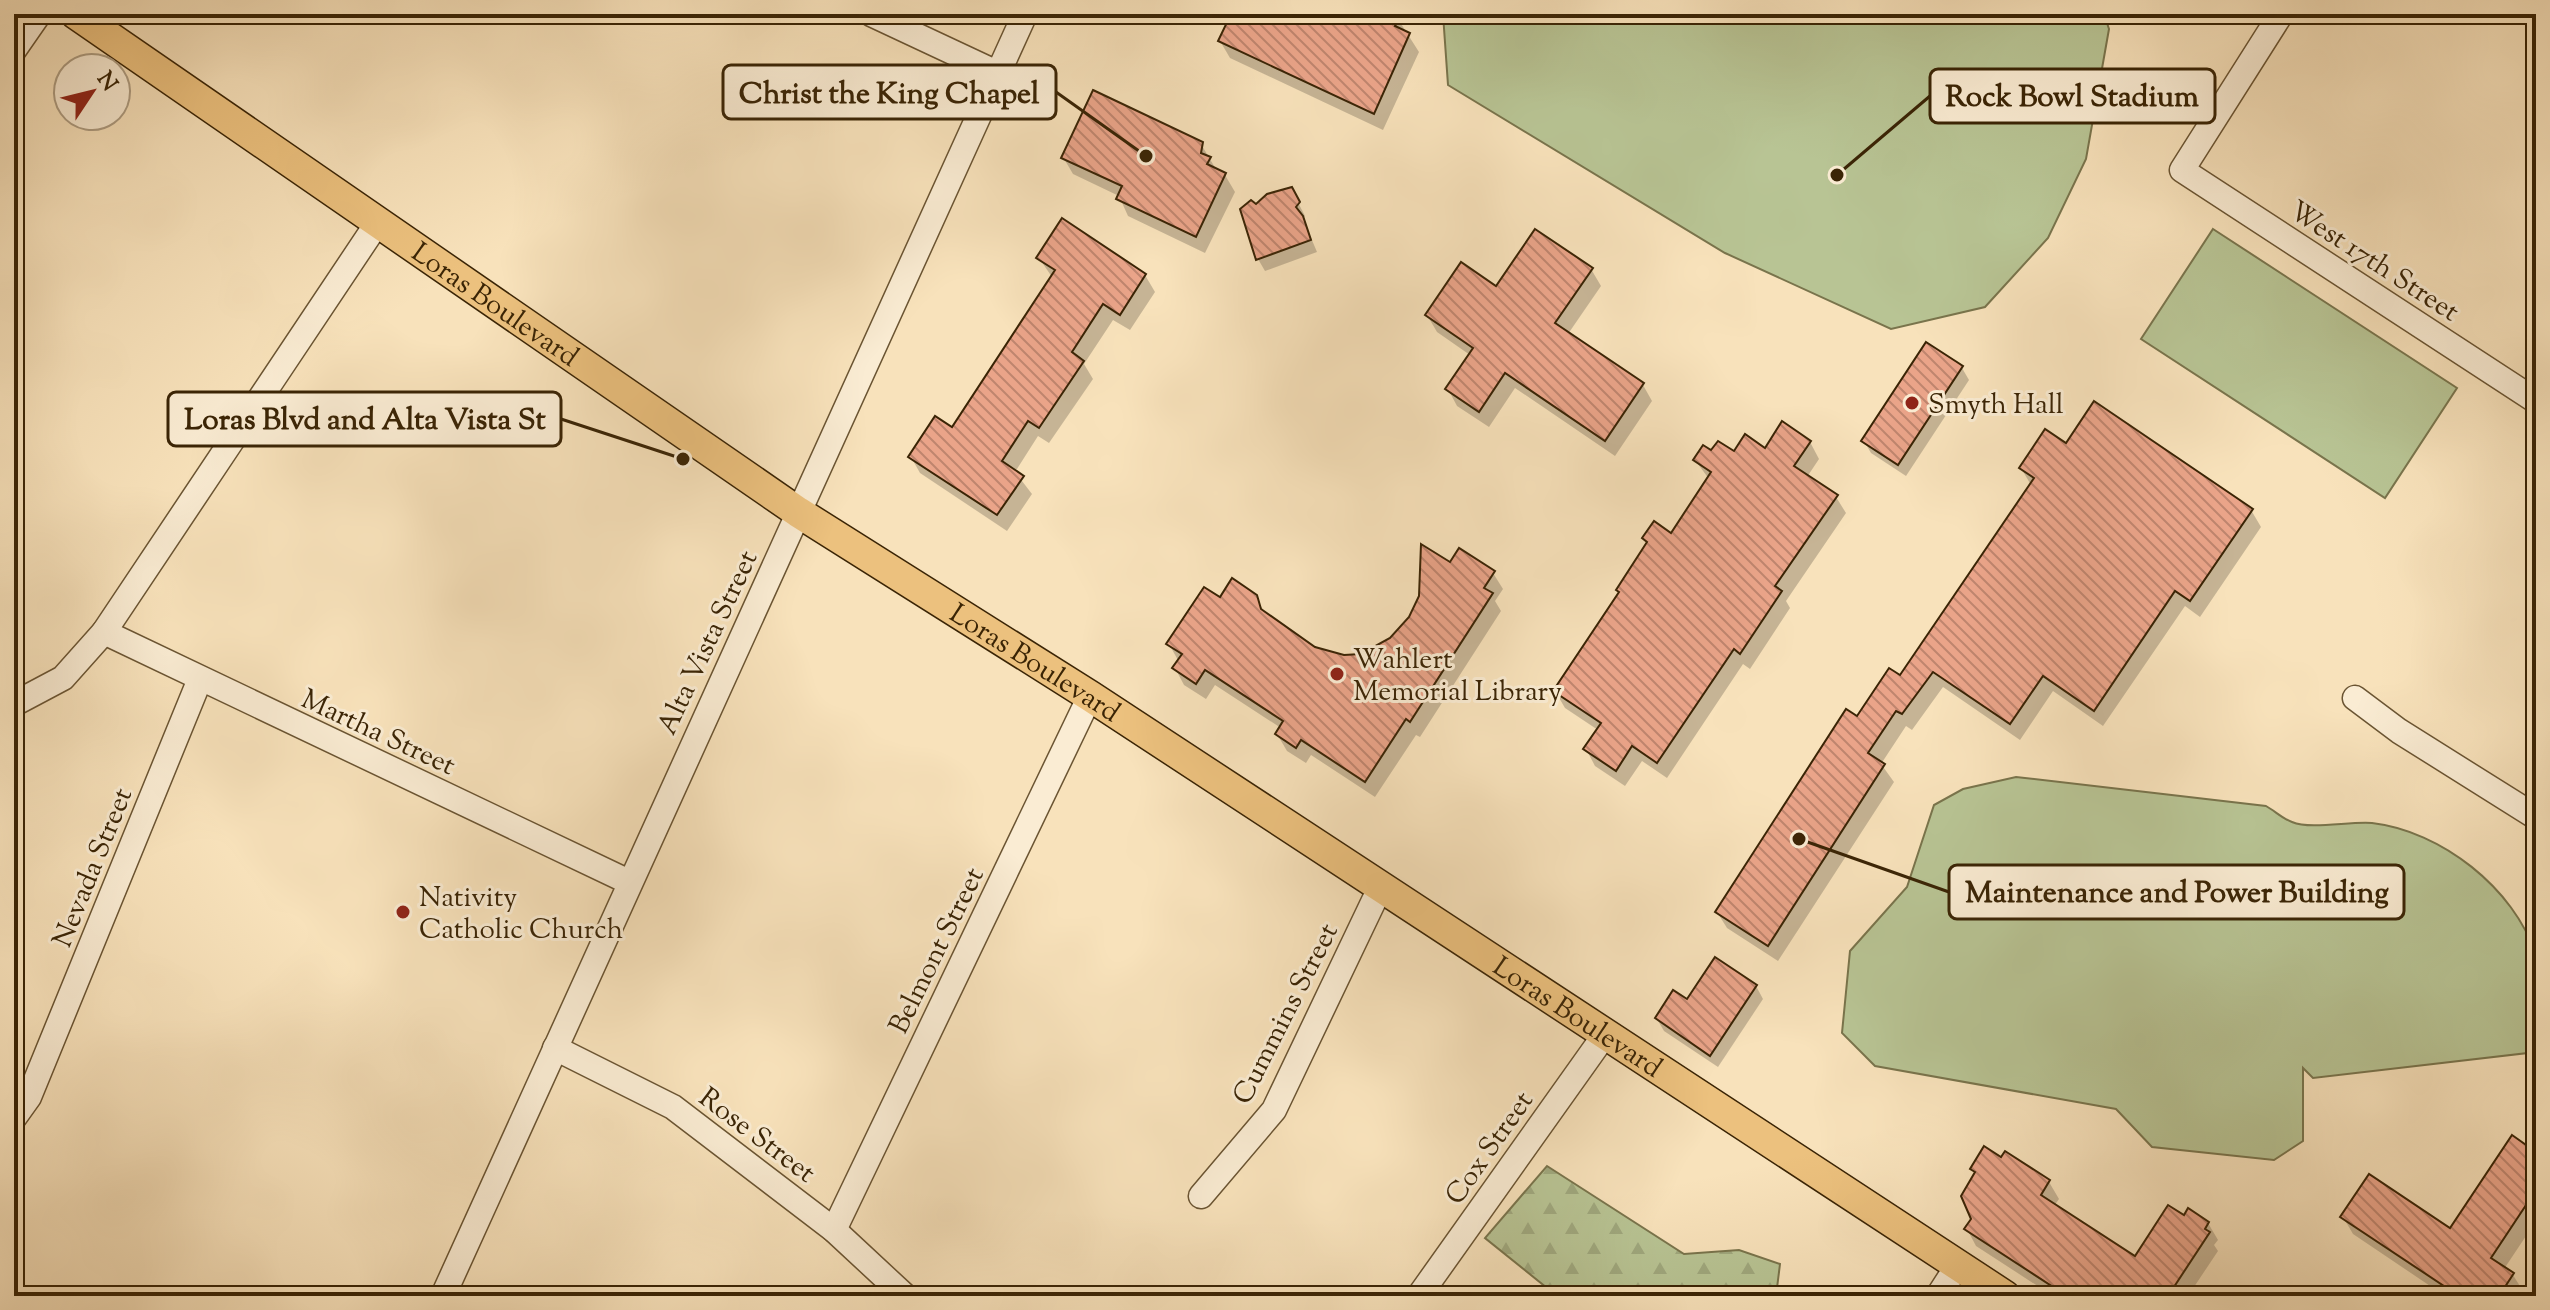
<svg xmlns="http://www.w3.org/2000/svg" width="2550" height="1310" font-family="'Sorts Mill Goudy',serif">
<style>
.forest{fill:url(#forest-firs);stroke:#79744c;stroke-width:2}
.garden{fill:#b8c494;stroke:#79744c;stroke-width:2}
.shadow{fill:#0003}
.building{fill:url(#building-back-hatch);stroke:#3a2405;stroke-width:2}
.lines{fill:none;stroke-linecap:round;stroke-linejoin:round}
.minor-casing{stroke:#6a5432;stroke-width:27}
.major-casing{stroke:#3a2405;stroke-width:33}
.minor{stroke:#faecd3;stroke-width:24}
.major{stroke:#ecc17e;stroke-width:30}
.poi-dot{fill:#8f2418;stroke:#faecd3;stroke-width:3}
.labels{text-anchor:middle;stroke-width:6;stroke-linejoin:round;paint-order:stroke}
.street-label{font-size:28px;fill:#3a2405;stroke:#faecd3}
.poi-label{font-size:28px;fill:#3a2405;stroke:#faecd3;text-anchor:start}
.leader{fill:none;stroke:#3a2405;stroke-width:3}
.callout-dot{fill:#3a2405;stroke:#faecd3;stroke-width:3}
.callout{fill:#faecd3;stroke:#3a2405;stroke-width:3}
.callout-label{font-size:30px;text-anchor:middle;font-weight:bold;fill:#3a2405}
</style>
<defs>
<pattern id="forest-firs" width="22" height="20" patternUnits="userSpaceOnUse" patternTransform="scale(2)"><rect width="22" height="20" fill="#b8c494"/><path d="M5 1l3.5 6h-7zM16 11l3.5 6h-7z" fill="#9fa87e"/></pattern>
<pattern id="building-back-hatch" width="6" height="6" patternUnits="userSpaceOnUse" patternTransform="scale(2)"><rect width="6" height="6" fill="#eaa489"/><path d="M-1 5l2 2M0 0l6 6M5-1l2 2" fill="none" stroke="#bf856e"/></pattern>
</defs>
<rect width="100%" height="100%" fill="#f8e2bb"/>
<filter id="stains"><feTurbulence type="fractalNoise" baseFrequency=".0025" numOctaves="4"/><feColorMatrix values="0 0 0 0 .2 0 0 0 0 .09 0 0 0 0 .02 0 0 0 .5 -.17"/></filter>
<radialGradient id="worn" r=".72"><stop offset=".6" stop-color="#630" stop-opacity="0"/><stop offset="1" stop-color="#630" stop-opacity=".3"/></radialGradient>
<path class="forest" d="M1547,1166L1684,1254L1739,1250L1780,1264L1776,1296H1557L1485,1238Z"/>
<g class="garden">
<path d="M1443,14H2104L2109,29L2086,159L2048,238L1985,307L1891,329L1725,253L1448,85Z"/>
<path d="M2213,229L2457,388L2385,498L2141,339Z"/>
<path d="M2016,777L2266,806C2275,811 2283,819 2292,822C2311,830 2350,821 2372,823C2441,831 2514,888 2536,955V1052L2313,1078L2303,1068V1141L2274,1160L2152,1147L2116,1109L1875,1066L1842,1033L1850,951L1907,887L1934,805L1963,789Z"/>
</g>
<g class="shadow">
<path d="M1226,14H1388L1398,19L1419,52L1383,130L1230,58L1220,41L1229,23Z"/>
<path d="M1201,144L1217,171L1225,175L1235,192L1205,253L1128,216L1119,196L1073,174L1063,157Z"/>
<path d="M1291,189L1305,216L1303,219L1317,252L1265,271L1258,259L1256,207Z"/>
<path d="M1039,258L1145,275L1155,292L1130,330L1113,320L1084,364L1093,379L1049,443L1038,436L1015,472L1032,494L1007,531L920,473L911,457L952,429L1052,277Z"/>
<path d="M1591,269L1601,286L1568,334L1643,385L1652,401L1615,456L1515,388L1489,427L1457,406L1448,389L1470,355L1437,332L1427,315L1496,289Z"/>
<path d="M1962,368L1969,380L1906,476L1871,453L1864,441Z"/>
<path d="M1810,442L1819,459L1807,477L1836,497L1846,513L1786,601L1790,608L1750,669L1743,664L1667,778L1642,761L1625,786L1595,766L1586,749L1598,730L1565,708L1555,691L1620,594L1648,544L1644,538L1672,536L1709,479L1695,460L1712,453L1765,450Z"/>
<path d="M2067,445L2251,510L2261,527L2200,617L2185,606L2103,726L2053,691L2020,740L1943,687L1912,730L1906,726L1881,764L1894,782L1778,961L1727,928L1717,912L1857,719L1901,678L2031,485L2021,468Z"/>
<path d="M1450,565L1493,573L1503,589L1495,601L1501,611L1420,737L1416,735L1375,797L1311,755L1306,763L1287,751L1277,734L1281,728L1215,685L1206,699L1184,685L1175,668L1179,662L1169,644L1220,600L1255,596L1266,615L1314,649L1344,657L1362,656L1391,639Z"/>
<path d="M1756,986L1763,999L1718,1067L1664,1031L1657,1019L1688,1002Z"/>
<path d="M2536,1154V1221L2504,1269L2513,1275L2523,1291L2520,1296H2445L2353,1234L2343,1217L2451,1231Z"/>
<path d="M1972,1169L2049,1182L2059,1199L2054,1206L2136,1258L2184,1218L2208,1223L2218,1240L2214,1245L2218,1251L2188,1296H2053L1976,1246L1967,1229L1973,1219L1976,1175Z"/>
</g>
<g class="building">
<path d="M1231,14H1401L1395,26L1410,33L1374,114L1218,41Z"/>
<path d="M1093,90L1203,142L1201,153L1211,157L1207,164L1226,173L1196,237L1116,199L1122,186L1061,158Z"/>
<path d="M1292,187L1300,202L1296,207L1303,216L1311,240L1256,260L1240,209L1251,200L1256,204L1267,194Z"/>
<path d="M1062,218L1146,274L1120,315L1103,304L1072,352L1084,361L1039,428L1028,421L1002,461L1024,476L997,515L908,457L935,416L952,427L1055,270L1036,258Z"/>
<path d="M1535,229L1593,268L1555,323L1644,383L1605,441L1505,373L1479,412L1445,389L1473,348L1425,315L1461,262L1496,286Z"/>
<path d="M1926,342L1963,366L1898,465L1861,441Z"/>
<path d="M2094,401L2253,509L2190,601L2175,591L2094,711L2043,676L2010,724L1933,672L1902,714L1896,711L1868,753L1885,764L1768,946L1715,912L1846,709L1857,716L1889,668L1900,675L2034,478L2019,468L2045,429L2066,443Z"/>
<path d="M1782,421L1811,441L1794,466L1838,495L1775,586L1782,591L1740,654L1734,649L1657,763L1632,746L1616,771L1583,749L1601,723L1553,691L1619,592L1616,590L1647,542L1642,538L1654,521L1671,533L1711,472L1693,460L1703,445L1711,450L1718,441L1734,451L1745,434L1765,448Z"/>
<path d="M1421,544L1450,562L1459,548L1495,571L1484,588L1493,593L1410,722L1406,719L1365,782L1301,740L1296,748L1275,734L1283,721L1205,670L1196,684L1172,668L1182,654L1166,644L1204,587L1220,597L1232,578L1257,595L1261,609L1315,647L1344,655L1361,654L1390,638L1409,617L1419,596Z"/>
<path d="M1715,957L1757,985L1710,1056L1655,1018L1673,990L1687,999Z"/>
<path d="M2512,1135L2536,1152V1190L2491,1258L2514,1273L2499,1296H2459L2340,1217L2369,1174L2450,1228Z"/>
<path d="M1984,1146L2001,1157L2005,1151L2050,1180L2041,1195L2135,1256L2168,1205L2184,1215L2188,1208L2209,1222L2205,1229L2210,1232L2168,1296H2067L1964,1229L1971,1219L1961,1196L1975,1172L1970,1169Z"/>
</g>
<g class="lines">
<defs>
<g id="minor">
<path d="M871,14L997,73"/>
<path d="M2281,14L2182,170L2536,401"/>
<path d="M14,50L39,14"/>
<path d="M104,632L629,882"/>
<path d="M2355,698L2399,731L2536,817"/>
<path d="M14,704L63,678L104,632L378,222"/>
<path d="M555,1048L673,1107L834,1230L905,1296"/>
<path d="M14,1118L29,1097L200,679"/>
<path d="M1201,1196L1274,1110L1380,888"/>
<path d="M834,1230L1090,696"/>
<path d="M443,1296L1025,14"/>
<path d="M1419,1296L1606,1033"/>
<path d="M1938,1296L1958,1265"/>
</g>
<g id="major">
<path id="s1" d="M76,14L798,512L1090,696L2005,1296"/>
</g>
</defs>
<use href="#minor" class="minor-casing"/>
<use href="#major" class="major-casing"/>
<use href="#minor" class="minor"/>
<use href="#major" class="major"/>
</g>
<g class="poi-dot">
<circle cx="1912" cy="403" r="8"/>
<circle cx="1337" cy="674" r="8"/>
<circle cx="403" cy="912" r="8"/>
</g>
<g class="labels">
<g class="street-label">
<text transform="translate(2375 260) rotate(33)" y="10">West 17th Street</text>
<text dy="10" stroke="none"><textPath href="#s1" startOffset="510">Loras Boulevard</textPath></text>
<text transform="translate(706 642) rotate(-65)" y="10">Alta Vista Street</text>
<text dy="10" stroke="none"><textPath href="#s1" startOffset="1158">Loras Boulevard</textPath></text>
<text transform="translate(379 731) rotate(25)" y="10">Martha Street</text>
<text transform="translate(91 867) rotate(-68)" y="10">Nevada Street</text>
<text transform="translate(935 950) rotate(-64)" y="10">Belmont Street</text>
<text transform="translate(1284 1013) rotate(-63)" y="10">Cummins Street</text>
<text dy="10" stroke="none"><textPath href="#s1" startOffset="1806">Loras Boulevard</textPath></text>
<text transform="translate(758 1134) rotate(37)" y="10">Rose Street</text>
<text transform="translate(1488 1147) rotate(-55)" y="10">Cox Street</text>
</g>
<g class="poi-label">
<text x="1928" y="413">Smyth Hall</text>
<text x="1353" y="668">Wahlert<tspan x="1353" dy="32">Memorial Library</tspan></text>
<text x="419" y="906">Nativity<tspan x="419" dy="32">Catholic Church</tspan></text>
</g>
</g>
<path class="leader" d="M1146 156L1056 92M1837 175L1930 96M683 459L561 419M1799 839L1949 892"/>
<g class="callout-dot">
<circle cx="1146" cy="156" r="8"/>
<circle cx="1837" cy="175" r="8"/>
<circle cx="683" cy="459" r="8"/>
<circle cx="1799" cy="839" r="8"/>
</g>
<g class="callout">
<rect x="723" y="65" width="333" height="54" rx="8"/>
<rect x="1930" y="69" width="285" height="54" rx="8"/>
<rect x="168" y="392" width="393" height="54" rx="8"/>
<rect x="1949" y="865" width="455" height="54" rx="8"/>
</g>
<g class="callout-label">
<text x="889" y="103">Christ the King Chapel</text>
<text x="2072" y="106">Rock Bowl Stadium</text>
<text x="365" y="429">Loras Blvd and Alta Vista St</text>
<text x="2177" y="902">Maintenance and Power Building</text>
</g>
<rect width="2550" height="1310" fill="none" stroke="#f8e2bb" stroke-width="48"/>
<rect x="16" y="16" width="2518" height="1278" fill="none" stroke="#3a2405" stroke-width="4"/>
<rect x="24" y="24" width="2502" height="1262" fill="none" stroke="#3a2405" stroke-width="2"/>
<g transform="translate(92 92) rotate(55)"><circle r="38" fill="#faecd3" stroke="#ad9c81" stroke-width="2"/>
<path d="M0-6L14 30L0 20L-14 30Z" fill="#8f2418"/>
<text y="-12" font-size="22" font-weight="bold" text-anchor="middle" fill="#3a2405">N</text>
</g>
<rect width="100%" height="100%" filter="url(#stains)"/>
<rect width="100%" height="100%" fill="url(#worn)"/>
</svg>
